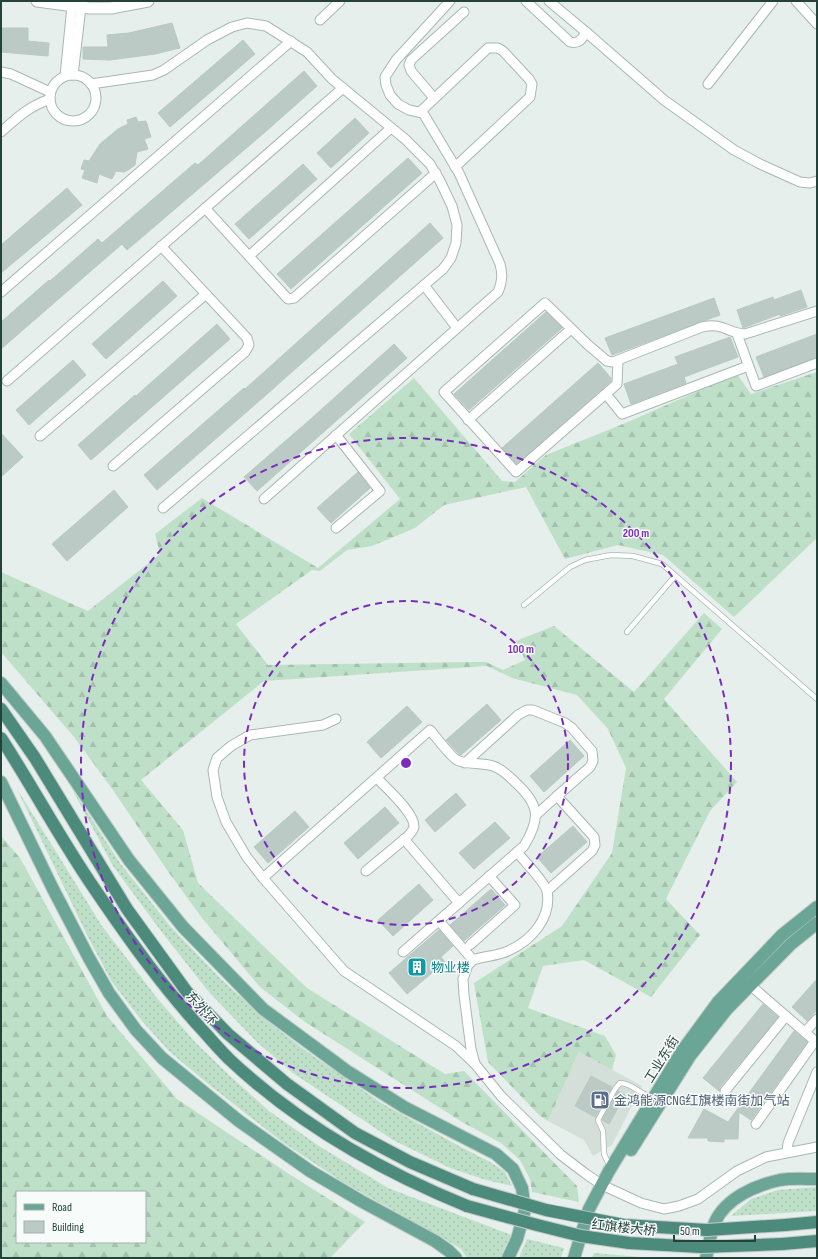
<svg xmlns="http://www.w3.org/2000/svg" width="818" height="1259" font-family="'Sofia Sans Condensed','Noto Sans SC',sans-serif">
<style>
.built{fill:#d4dfda}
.grass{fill:url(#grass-dots)}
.forest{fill:url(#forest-firs);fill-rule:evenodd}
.building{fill:#bbcac4;stroke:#b8c9c2}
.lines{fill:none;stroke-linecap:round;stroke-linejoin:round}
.service-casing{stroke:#a8b8b2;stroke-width:6}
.minor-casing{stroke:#a8b8b2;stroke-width:11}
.tertiary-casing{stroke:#a8b8b2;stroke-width:13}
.primary-casing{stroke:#c2cac8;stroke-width:14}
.trunk-casing{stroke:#c2cac8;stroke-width:14}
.service{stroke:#fff;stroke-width:4.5}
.minor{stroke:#fff;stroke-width:9}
.tertiary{stroke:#fff;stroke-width:11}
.primary{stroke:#6aa596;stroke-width:12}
.trunk{stroke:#4c8a7c;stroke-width:12}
.trunk-bridge-casing{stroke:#c2cac8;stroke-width:14;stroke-linecap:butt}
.trunk-bridge{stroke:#4c8a7c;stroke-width:12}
.ring{fill:none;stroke:#7b2cbf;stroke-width:2;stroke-dasharray:7 5}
.labels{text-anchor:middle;stroke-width:3;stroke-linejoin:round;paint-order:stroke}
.culture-label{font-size:13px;fill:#0d838f;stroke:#f7fbf9;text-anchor:start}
.street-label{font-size:13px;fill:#24423a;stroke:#f7fbf9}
.service-label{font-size:13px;fill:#4e5e75;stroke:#f7fbf9;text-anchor:start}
.centre{fill:#7b2cbf;stroke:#f7fbf9;stroke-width:2}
.ring-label{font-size:12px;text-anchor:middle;font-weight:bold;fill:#7b2cbf;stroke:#f7fbf9;stroke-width:3;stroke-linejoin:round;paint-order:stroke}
</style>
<defs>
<pattern id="grass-dots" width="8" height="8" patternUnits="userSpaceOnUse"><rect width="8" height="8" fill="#bfe0c8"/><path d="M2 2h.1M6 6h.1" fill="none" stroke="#a4c1ad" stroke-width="1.8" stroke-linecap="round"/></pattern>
<pattern id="forest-firs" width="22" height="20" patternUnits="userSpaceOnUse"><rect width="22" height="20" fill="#bfe0c8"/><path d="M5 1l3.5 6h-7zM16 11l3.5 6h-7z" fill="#a4c1ad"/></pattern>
</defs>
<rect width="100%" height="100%" fill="#e6efeb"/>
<path class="built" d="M579,1052L642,1086L612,1145L593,1156L584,1140L548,1121Z"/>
<g class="grass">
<path d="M71,787L120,863L170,926L221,979L271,1024L309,1053L383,1104L461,1147L492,1163L505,1172L512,1186L486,1180L450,1168L393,1140L293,1073L257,1042L208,991L161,931L113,866Z"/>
<path d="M17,789L102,926L157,998L195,1042L230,1076L269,1111L319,1146L388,1188L511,1235L500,1258H467L461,1249L438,1235L344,1183L281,1141L212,1087L170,1052L142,1021L112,982L88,937Z"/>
<path d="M817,1187V1211L731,1216L751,1199L778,1190Z"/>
<path d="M527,1239L564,1248L561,1258H519Z"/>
<path d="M594,1253L652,1258H592Z"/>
</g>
<g class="forest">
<path d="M817,372V538L734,617L663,555L618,545L565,559L526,487L444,505L415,528L372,546L347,550L320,571L312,570L236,624L268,665L473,662H486L503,670L525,660L516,641L554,626L634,692L704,613L722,629L664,699L737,782L710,811L666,899L700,935L651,997L584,960L543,966L528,1008L605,1036L616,1055L612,1070L579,1052L548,1121L539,1115L488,1062L474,983L562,926L612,853L626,768L608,729L577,695L512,678L487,666L264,681L141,780L183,830L198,883L307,988L445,1074L464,1071L577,1186L579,1202L532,1192L530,1179L520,1160L501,1143L462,1122L305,1022L260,987L202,918L167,870L113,790L74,737L1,652V572L88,611L160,554L155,534L202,498L318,568L400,499L349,434L414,378L502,481L515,482L546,455L628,422L737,374L751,394Z"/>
<path d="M1,836L20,858L107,1016L177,1099L286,1172L365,1222L330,1258H1ZM17,1192H145V1242H17Z"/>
</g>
<g class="building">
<path d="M172,23L180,48L155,54L110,60L83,59V47H108L107,35L129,33Z"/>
<path d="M1,28H28V41L49,43L48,56L1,52Z"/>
<path d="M243,40L255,54L170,127L158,113Z"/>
<path d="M304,71L317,86L264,133L127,250L122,244L1,349V322L49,280L50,281L98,239L102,243L195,163L198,165Z"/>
<path d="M136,117L138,122L146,121L151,137L144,139L148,149L137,152L135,165L128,170L124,172L116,171L112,179L99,174L97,183L82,178L85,170L81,169L84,160L89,161L100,144L118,129L128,124L127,120Z"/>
<path d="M355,118L369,133L331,168L317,153Z"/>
<path d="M408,158L422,173L291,289L277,274Z"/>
<path d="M303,164L317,179L249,239L235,224Z"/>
<path d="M67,188L82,205L1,273V245Z"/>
<path d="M430,223L443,238L266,395L157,490L144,475L244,388L245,389Z"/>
<path d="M163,281L177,296L106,359L92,344Z"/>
<path d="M801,290L807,307L780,316V314L743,328L737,310L773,297L774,300Z"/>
<path d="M714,298L720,315L612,355L605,338Z"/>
<path d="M546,312L562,328L469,410L454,394Z"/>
<path d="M217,324L230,339L91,460L78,445L135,395L136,396Z"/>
<path d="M817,334V357L764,377L756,357Z"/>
<path d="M730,337L738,357L684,377L686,383L631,404L624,384L678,364L675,357Z"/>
<path d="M394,344L407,358L257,491L244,477L313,417Z"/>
<path d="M73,360L86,375L29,425L16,410Z"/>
<path d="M598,363L611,378V381L517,464L502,448Z"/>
<path d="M1,433L23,457L1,477Z"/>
<path d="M358,472L370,488L331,523L317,508Z"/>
<path d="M114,490L128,507L67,561L52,544Z"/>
<path d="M487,704L501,720L461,755H460L446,740Z"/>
<path d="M407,706L422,722L381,758L367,742Z"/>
<path d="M570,740L584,756L544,792L530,776Z"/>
<path d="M456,793L466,805L435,832L425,820Z"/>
<path d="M385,807L399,823L358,859L344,843Z"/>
<path d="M295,811L309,827L268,863L254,847Z"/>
<path d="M495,822L510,838L474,869L459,853Z"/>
<path d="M573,826L587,842L551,873L537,857Z"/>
<path d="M419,884L433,900L393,936L378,920Z"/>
<path d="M491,889L505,905L464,941L450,925Z"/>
<path d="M439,930L453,946L441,957L445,962L407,994L389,973Z"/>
<path d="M817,979V1010L807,1021L792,1007Z"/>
<path d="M763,1004L778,1017L720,1087L719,1091L703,1078Z"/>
<path d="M794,1031L807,1042L751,1120L739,1112L738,1139H724V1142L708,1141V1138H688L704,1109L728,1122Z"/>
<path d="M591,1076L612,1087L595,1117L575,1106Z"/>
<path d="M618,1091L625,1095L609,1124L602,1120Z"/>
</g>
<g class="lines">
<defs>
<g id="service">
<path d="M524,605L570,567L585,560L611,555L633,556L662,564L817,699"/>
<path d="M627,632L675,576"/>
<path d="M610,1167L604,1154L603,1131L598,1120L615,1089L620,1083C632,1083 641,1095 652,1097"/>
</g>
<g id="minor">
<path d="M526,1L570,42C578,44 582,40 586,32L549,1"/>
<path d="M796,1L817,24"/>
<path d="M320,20L340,1"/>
<path d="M586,32L664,100L734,150L760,164L800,182L810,183L817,181"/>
<path d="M1,72L11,74L50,92"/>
<path d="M73,75L81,7"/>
<circle cx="73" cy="98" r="23"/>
<path d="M65,76L72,6"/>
<path d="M91,84L153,75L164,70L207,40L232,27L247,23L266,26L307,52L332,79L405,139L430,164L439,179L452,206L457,225L456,243L451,258L443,269L163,508"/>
<path d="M708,84L773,1"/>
<path d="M434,98L411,71L409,65L411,60L464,12"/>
<path d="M420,112L488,48H498L503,51L529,79L532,84L530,97L455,167"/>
<path d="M1,132C18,117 28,107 50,99"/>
<path d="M205,208L288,299L294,298L436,173"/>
<path d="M249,256L391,128"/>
<path d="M424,285L457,328"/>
<path d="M1,292L291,41"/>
<path d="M737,334L756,386L817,363"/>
<path d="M618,360L617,384L516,472L444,392L545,303L587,344L607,361L613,362L618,360L702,327C724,322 726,333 745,334L817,311"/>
<path d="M7,381L343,88"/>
<path d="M606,394L622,414L748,366"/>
<path d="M468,420L571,329"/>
<path d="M40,436L206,294"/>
<path d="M113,466L245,352L249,345L247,338L161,246"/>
<path d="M264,499L498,292C502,282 503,275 500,264L459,173L423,113L409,110L398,104L390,95L386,85L385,77L396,60L450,1"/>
<path d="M336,528L380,491L336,435"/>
<path d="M336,719L323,725L250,735L231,746L217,758L213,770L217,797L226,822L246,856L263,878L344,971L456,1046L475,1064L501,1096L561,1155L586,1174L602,1185L641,1203L664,1209L679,1206L698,1199L737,1171L766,1157L817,1147"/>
<path d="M465,763L518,715L527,710H533L565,723L572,728L592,751L593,761L590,767L557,796"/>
<path d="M537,814L557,796L594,837L595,845L592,851L547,891"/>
<path d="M404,839L459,903"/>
<path d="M366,871L407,837C410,834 413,831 414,827C415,813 386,788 377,778"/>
<path d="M263,878L430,730C436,737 451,757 457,760C466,765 482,762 493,766C502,769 509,776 515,782C540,805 541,818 524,846L403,952"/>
<path d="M439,921L473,960"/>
<path d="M470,945L515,905L489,876"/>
<path d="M750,985L815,1041L756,1124"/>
<path d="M805,1032L817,1019"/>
<path d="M475,1064L471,1049L464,995L463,979L468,965L473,960C484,956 497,956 508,951C531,941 552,918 547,891C545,882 524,861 517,852"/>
<path d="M725,1091L786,1016"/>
<path d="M787,1152L788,1143L817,1072"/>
</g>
<path id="tertiary" d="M37,1L89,8H111L148,1"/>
<g id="primary">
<path d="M1,683L45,736L129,860L183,927L263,1009L347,1071L404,1107L496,1154L513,1169L522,1188L525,1210L517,1239L508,1258"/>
<path d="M1,782L53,889L89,958L109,993L136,1030L162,1058L239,1121L310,1171L361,1201L435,1241L449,1251L456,1258"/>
<path d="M631,1150L690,1056L727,1009L791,944L817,923"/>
<path d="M574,1258L589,1209L609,1171L682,1051L718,1002L782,935L817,907"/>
<path d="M706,1258C709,1247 710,1233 715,1222C726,1198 756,1185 780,1180C792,1178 805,1179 817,1179"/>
</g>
<g id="trunk">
<path d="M1,709L35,758L127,909L187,992L228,1034L287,1084L355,1133L410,1162L473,1189"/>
<path d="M1,738C34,789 62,842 96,891C130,941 165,990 206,1034C213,1042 221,1051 229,1059C297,1123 381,1171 467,1206"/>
<path d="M785,1225L817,1222"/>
<path d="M782,1244L817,1241"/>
</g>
</defs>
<use href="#service" class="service-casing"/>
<use href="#minor" class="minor-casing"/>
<use href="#tertiary" class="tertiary-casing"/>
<use href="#primary" class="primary-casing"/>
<use href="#trunk" class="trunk-casing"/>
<use href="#service" class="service"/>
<use href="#minor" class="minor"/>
<use href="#tertiary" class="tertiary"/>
<use href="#primary" class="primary"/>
<use href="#trunk" class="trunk"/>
<defs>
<g id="trunk-bridge">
<path d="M473,1189L546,1210L624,1225L707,1230L785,1225"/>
<path d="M467,1206L537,1225L581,1236L629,1243L701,1247L782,1244"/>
</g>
</defs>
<use href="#trunk-bridge" class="trunk-bridge-casing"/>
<use href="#trunk-bridge" class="trunk-bridge"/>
</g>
<g class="ring">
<circle cx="406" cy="763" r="162"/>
<circle cx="406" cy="763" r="325"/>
</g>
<defs>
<symbol id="building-square" viewBox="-11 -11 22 22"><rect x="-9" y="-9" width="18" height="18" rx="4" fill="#0f9aa8" stroke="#f7fbf9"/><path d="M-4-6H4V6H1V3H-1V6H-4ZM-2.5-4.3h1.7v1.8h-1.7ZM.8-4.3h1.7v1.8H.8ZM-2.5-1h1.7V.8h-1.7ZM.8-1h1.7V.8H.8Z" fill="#fff"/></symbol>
<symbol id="fuel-square" viewBox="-11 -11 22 22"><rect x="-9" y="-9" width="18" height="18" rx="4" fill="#5c6f8a" stroke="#f7fbf9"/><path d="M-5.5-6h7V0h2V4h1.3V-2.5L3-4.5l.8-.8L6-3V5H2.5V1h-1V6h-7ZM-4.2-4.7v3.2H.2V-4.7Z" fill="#fff"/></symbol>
</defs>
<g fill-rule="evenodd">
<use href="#building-square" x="406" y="956" width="22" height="22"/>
<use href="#fuel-square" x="589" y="1089" width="22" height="22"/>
</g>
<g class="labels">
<g class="culture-label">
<text x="431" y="972">物业楼</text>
</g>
<g class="street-label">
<text transform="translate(202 1008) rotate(49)" y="5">东外环</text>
<text transform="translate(661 1059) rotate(-58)" y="5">工业东街</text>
<text transform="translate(624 1227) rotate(6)" y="5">红旗楼大桥</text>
</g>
<g class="service-label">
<text x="614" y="1105">金鸿能源CNG红旗楼南街加气站</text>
</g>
</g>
<circle cx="406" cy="763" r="6" class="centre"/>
<g class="ring-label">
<text x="636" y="537">200 m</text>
<text x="521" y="653">100 m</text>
</g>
<rect width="818" height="1259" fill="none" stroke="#24423a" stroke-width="4"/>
<rect x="16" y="1191" width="130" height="52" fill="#f7fbf9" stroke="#a3b1ad"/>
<rect x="24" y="1204" width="20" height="6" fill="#6aa596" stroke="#a3b1ad"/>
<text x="52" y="1211" font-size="12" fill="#24423a">Road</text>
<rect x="24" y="1221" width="20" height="12" fill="#bbcac4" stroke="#a3b1ad"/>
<text x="52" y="1231" font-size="12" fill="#24423a">Building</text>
<path d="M674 1235v6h81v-6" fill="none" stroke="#24423a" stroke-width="2"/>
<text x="680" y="1235" font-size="12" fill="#24423a" stroke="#f7fbf9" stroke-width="3" paint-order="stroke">50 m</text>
</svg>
